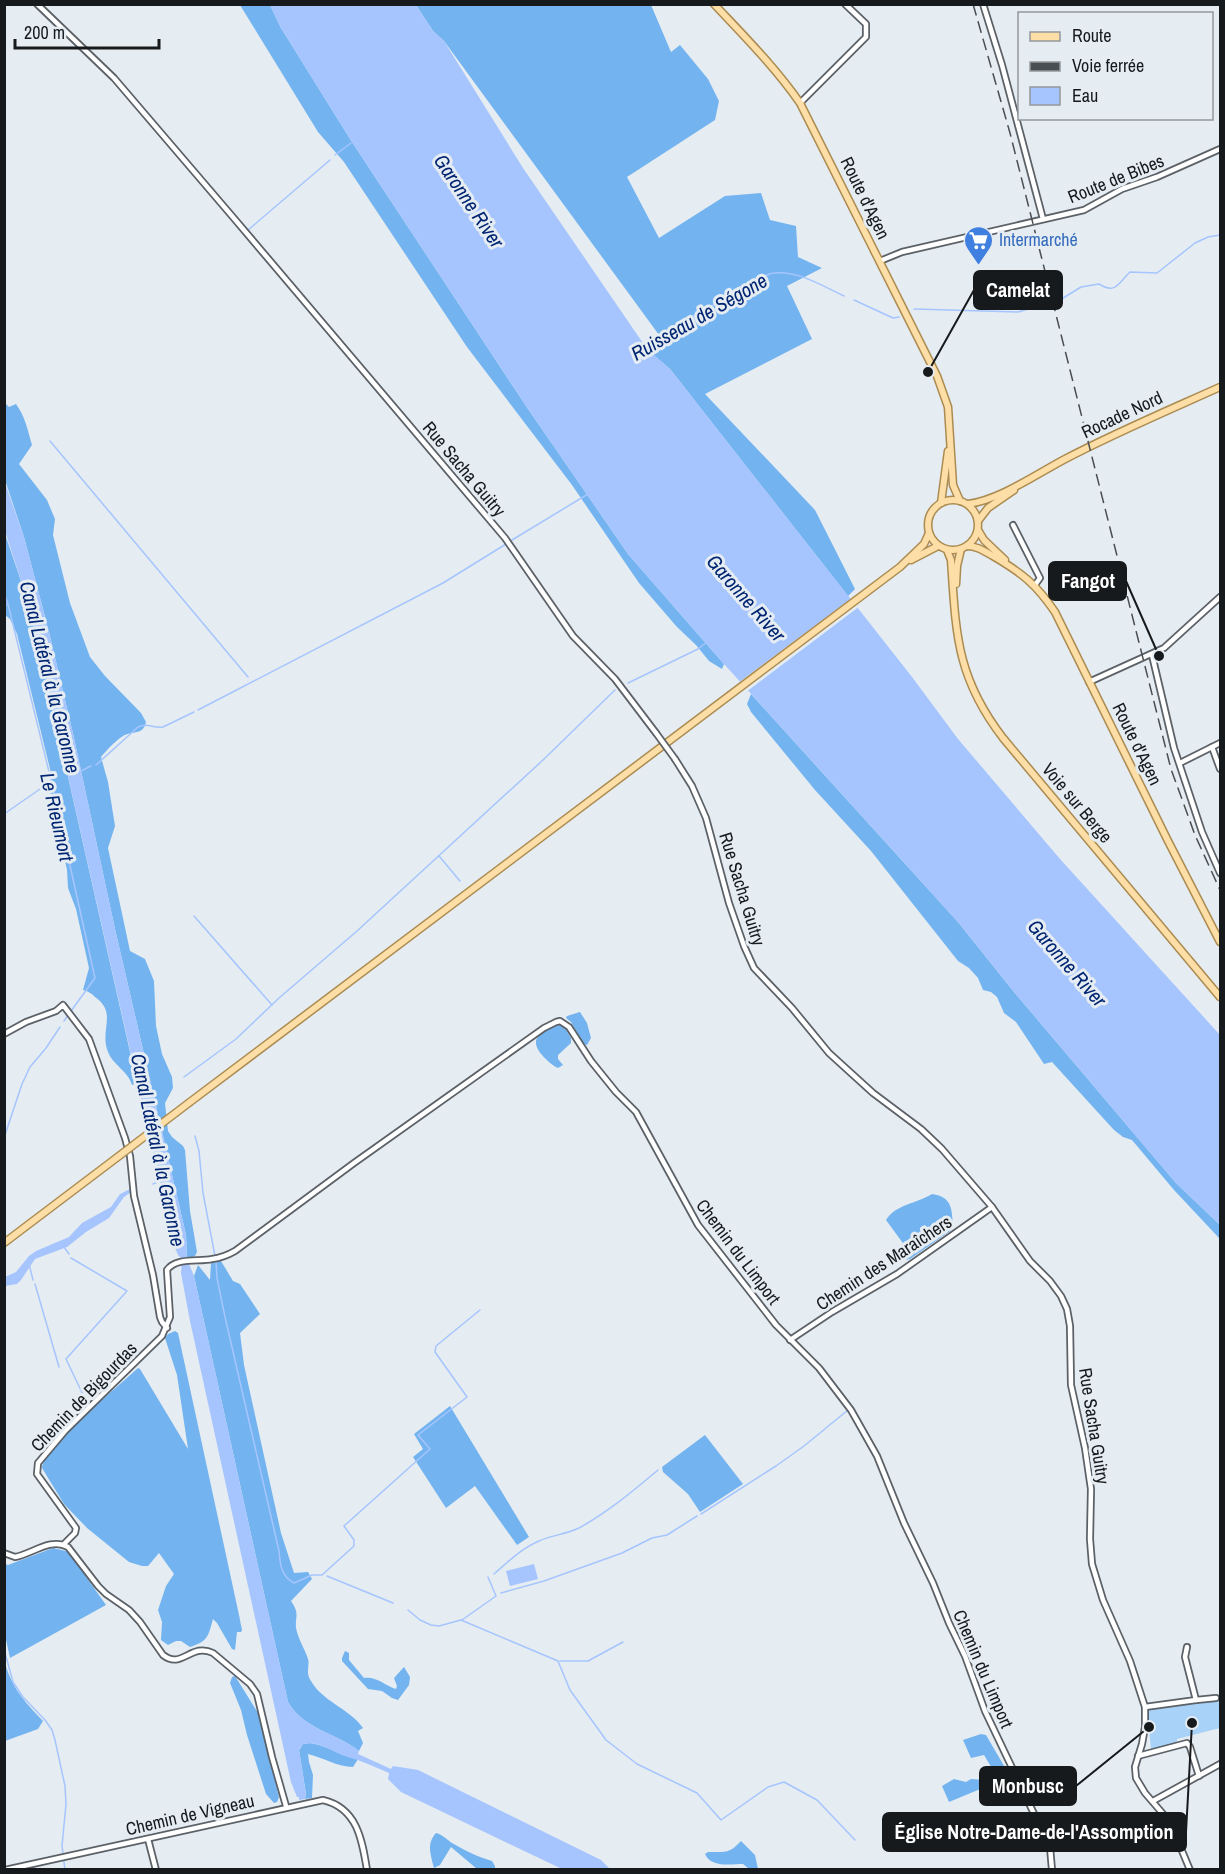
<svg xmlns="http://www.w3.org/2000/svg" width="1225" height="1874" font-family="'Archivo Narrow',sans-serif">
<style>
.green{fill:#a9d2f8}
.forest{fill:#73b4f0}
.water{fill:#a6c5fe}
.pier{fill:#e5ecf2}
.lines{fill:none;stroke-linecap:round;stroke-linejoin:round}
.stream{stroke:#a6c5fe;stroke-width:1.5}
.minor-casing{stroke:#5b6166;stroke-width:8}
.major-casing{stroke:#ab8b50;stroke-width:9}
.minor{stroke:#fff;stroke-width:4.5}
.major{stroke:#fddea7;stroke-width:6}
.rail{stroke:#4a4e51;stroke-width:1.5;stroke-dasharray:12 6;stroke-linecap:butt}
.minor-bridge-casing{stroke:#5b6166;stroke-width:8;stroke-linecap:butt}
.major-bridge-casing{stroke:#ab8b50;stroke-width:9;stroke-linecap:butt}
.minor-bridge{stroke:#fff;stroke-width:4.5}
.major-bridge{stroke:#fddea7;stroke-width:6}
.labels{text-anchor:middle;stroke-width:6;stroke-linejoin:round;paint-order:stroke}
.street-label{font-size:18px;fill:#171a1c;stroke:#e5ecf2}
.shop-label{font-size:18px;fill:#366cbe;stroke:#e5ecf2;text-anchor:start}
.water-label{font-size:20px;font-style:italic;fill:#002572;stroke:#e5ecf2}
.leader{fill:none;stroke:#171a1c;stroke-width:2}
.callout-dot{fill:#171a1c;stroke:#e5ecf2;stroke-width:2}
.callout{fill:#171a1c;stroke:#171a1c;stroke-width:2}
.callout-label{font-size:20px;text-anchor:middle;font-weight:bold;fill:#fff}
</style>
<rect width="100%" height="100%" fill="#e5ecf2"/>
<path class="green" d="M1220,1699V1728L1177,1739V1743L1151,1749L1147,1710L1150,1707Z"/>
<g class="forest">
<path d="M240,5H270L281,28L352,142L526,406L628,554L724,664L722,669L709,661L696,645L677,627L639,583L572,485L467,347L344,162L318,132Z"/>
<path d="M416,5H651L671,52L680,45L708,79L719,101L715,120L627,177L659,238L725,196L761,193L770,220L796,226L798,257L822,268L787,286L812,339L705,394L815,510L855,589L848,596L670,369L650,352L662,339L444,41L433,31Z"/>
<path d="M4,402L9,407L16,404C25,416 28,431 32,445L19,464L47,500L52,512L55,519L53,535L70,603L90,657L105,676L141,713L146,722C143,736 133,730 123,736C115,741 107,750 101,757L108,782L115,826L108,848L130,951L145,959L154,981L156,1026L162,1054L172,1077L173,1088L165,1103L168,1131L172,1137L183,1146L185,1150L190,1211L197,1252L195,1256L187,1259L186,1235L115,929L74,738L49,632L24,537L5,480Z"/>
<path d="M4,531L23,587L41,657L137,1083L132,1085C128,1071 113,1065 108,1052C99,1030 118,1013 95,997C91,993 88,991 83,990L89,968L76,909L68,888L67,870L49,786L51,773L17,634L10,619L5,615Z"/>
<path d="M751,694L958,922L1014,992L1176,1183L1220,1225V1239L1174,1190L1132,1140L1123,1137L1114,1130L1052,1062L1044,1064L1016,1022L1004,1013L997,997L991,992L983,990L978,978L969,968L958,961L871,851L815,790L751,712L747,704Z"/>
<path d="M580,1012L587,1023L591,1038L587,1045L583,1044L571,1022L566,1018L567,1016Z"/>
<path d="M560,1025L564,1026L571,1038V1043L558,1055V1059L563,1065L558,1068C551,1065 535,1051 536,1042C536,1033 553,1026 560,1025Z"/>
<path d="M932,1194C953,1197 952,1210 953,1229L910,1259L905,1260L900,1255L905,1249V1246L886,1220C896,1204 916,1204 932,1194Z"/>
<path d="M221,1261L233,1281L240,1284L260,1314L240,1333L244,1365L281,1533L294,1573L308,1572L312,1579L291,1601C300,1614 295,1616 296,1628C298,1639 305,1649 308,1659C310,1666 305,1672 311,1681C322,1701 350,1709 363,1728L358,1731L363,1743L359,1751C336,1733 303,1729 288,1702L194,1276L198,1265L210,1280L211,1263Z"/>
<path d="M175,1331L178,1333L239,1615L242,1630L241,1632H237L235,1650L232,1649L217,1623L213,1619C208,1637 208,1641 190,1647L181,1641H176L168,1645L161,1640L162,1622L158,1610L166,1586L174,1574L159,1553L148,1566H142L129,1562L87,1528L64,1504L42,1468C44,1446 119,1386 138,1368L140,1369L188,1449L177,1375L165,1338L168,1334Z"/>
<path d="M450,1406L529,1537L517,1545L475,1486L446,1508L413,1457L423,1449L414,1434Z"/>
<path d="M705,1435L743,1484L700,1512L688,1494L663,1472L662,1467Z"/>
<path d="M53,1548L66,1551L70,1554L106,1605L10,1658L5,1635V1564L8,1565Z"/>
<path d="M345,1651L349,1653V1660L364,1678C377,1676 385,1686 396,1689L397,1686L394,1678L404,1667L410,1677L409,1685L398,1700L392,1698L382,1691L368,1689L342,1661V1658Z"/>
<path d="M4,1659C11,1687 24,1701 43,1721L38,1729L5,1741Z"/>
<path d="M235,1676L258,1713L279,1797L277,1802L274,1803L266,1794L247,1735L241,1710L230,1683L232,1677Z"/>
<path d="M981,1734L986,1735L1007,1771L1006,1776L1002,1780L949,1802L942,1786L954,1779L966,1782L971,1779L985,1780L996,1775L984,1755L971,1758L963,1740Z"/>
<path d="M310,1743C327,1745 341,1756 358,1759L353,1767C338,1767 324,1758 308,1754L309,1762L313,1775L312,1798L305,1799L306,1794L299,1750L303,1744Z"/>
<path d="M436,1833C443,1835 446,1839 452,1843C464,1850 478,1857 492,1861L495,1866V1869H477L451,1847L440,1865L434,1868C431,1855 426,1844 436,1833Z"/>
<path d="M741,1841L755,1855L758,1869H749L743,1864C731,1864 711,1868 705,1854L708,1852C725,1852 729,1854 741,1841Z"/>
</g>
<g class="water">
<path d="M270,5H416L433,31L444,41L523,168L647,349L670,369L912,677L958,739L1060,859L1220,1035V1225L1176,1183L1014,992L958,922L724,664L628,554L526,406L352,142L281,28Z"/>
<path d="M4,480L24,537L49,632L74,738L115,929L186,1235L187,1259L194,1276L288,1702C303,1729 336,1733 359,1751L358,1754L391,1769L393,1766L418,1770L601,1860L610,1869H562L401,1792L388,1779L389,1773C375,1767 362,1761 348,1757C333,1753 320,1740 303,1744L299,1749L306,1795L305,1799L299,1800V1797H297L291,1782L190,1321L181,1273L182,1259L178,1255L174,1245L41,657L23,587L5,531Z"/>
<path d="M130,1189L131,1192L124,1197L109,1218L86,1232L67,1247L35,1259L21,1280L17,1284L5,1286V1277L16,1272L29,1256L36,1251L69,1237L82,1223L111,1207L120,1194Z"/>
<path d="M534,1564L538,1579L510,1586L506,1571Z"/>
</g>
<path class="pier" d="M853,597L860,606L746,692L738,683Z"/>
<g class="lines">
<g class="stream">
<path d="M335,155L351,143"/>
<path d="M248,230L330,160"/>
<path d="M854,300L893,318L899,317"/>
<path d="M1060,300L1081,287L1099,284C1116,295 1119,282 1130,272L1157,273L1195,243L1208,237L1220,235"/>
<path d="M914,309L1018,312L1042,305"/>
<path d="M647,349L663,335L681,323L769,274C795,268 822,286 844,296"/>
<path d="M50,441L248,677"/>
<path d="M512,540L588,494"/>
<path d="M4,594L8,604L4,607"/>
<path d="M8,604L51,780L95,978L71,1011"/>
<path d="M628,683L698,649L707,642"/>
<path d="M198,710L443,583L506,544"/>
<path d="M96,765L138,727C147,722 154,729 163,727L194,712"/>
<path d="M81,771L91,766"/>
<path d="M4,814L43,787"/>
<path d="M439,856L460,881"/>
<path d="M194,916L272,1005"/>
<path d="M64,1021L68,1015"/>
<path d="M184,1077L236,1039L279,998L357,931L543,760L615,690"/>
<path d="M195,1136L199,1151L203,1193L215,1256"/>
<path d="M4,1138L22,1084L30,1067L46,1048L60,1027"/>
<path d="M153,1184L160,1181"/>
<path d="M64,1247L69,1254"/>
<path d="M71,1258L127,1291L66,1359L87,1403"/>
<path d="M216,1261L217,1278L225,1317L279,1551C280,1564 281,1576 294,1583L312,1575H322L354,1546V1540L344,1526L430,1449L418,1435L467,1397L435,1352L436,1346L480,1310"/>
<path d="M29,1264L33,1280"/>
<path d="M35,1284L59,1367"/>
<path d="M701,1514L776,1466L804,1446L848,1410"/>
<path d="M494,1574C508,1562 522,1548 539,1541C552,1535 567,1534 579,1528C608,1512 633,1491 658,1470"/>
<path d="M327,1576L393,1603"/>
<path d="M501,1593L544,1581L622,1553L652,1538L667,1535L697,1516"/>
<path d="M408,1610L420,1620L431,1625L439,1626L461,1620L558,1661L570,1690L606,1740L637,1764L697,1793L721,1820L768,1787L784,1782L817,1800L855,1840"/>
<path d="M462,1620L496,1596L488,1577"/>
<path d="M4,1649L13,1682L23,1697L45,1720L52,1730L55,1740L65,1786L66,1804L62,1846L65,1870"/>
<path d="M560,1661H588L623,1642"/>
</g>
<defs>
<g id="minor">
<path d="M37,4L114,78L232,216L505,538L573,636L615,679L656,733"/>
<path d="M983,4L1002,65L1043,219"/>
<path d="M800,103L866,37V24L845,4"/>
<path d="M880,261L902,252L1084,210L1122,189L1157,177L1220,149"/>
<path d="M1013,525L1040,578L1035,585"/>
<path d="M1152,655L1174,748L1202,832L1220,873"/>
<path d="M1089,682L1164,648L1220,597"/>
<path d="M1212,747L1220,769"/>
<path d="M675,759L692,786L706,818L729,903L744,946L754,968L792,1008L829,1053L873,1093L921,1129L942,1149L992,1207L1030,1261L1050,1281L1061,1296L1067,1309L1070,1326L1071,1385L1085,1448L1091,1489L1090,1539L1092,1564L1103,1600L1130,1661L1145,1707V1727L1142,1744L1135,1767L1136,1778L1145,1793L1170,1822L1190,1870"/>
<path d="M1180,763L1220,743"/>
<path d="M4,1034L26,1022L56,1011L63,1005L89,1039L125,1138L130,1156L134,1196L153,1275L160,1317L162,1322L167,1328"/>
<path d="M790,1340L832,1312L897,1274L992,1207"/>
<path d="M64,1544L75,1533L76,1528L37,1474L38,1463L65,1431L162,1336L170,1317L167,1270C176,1257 199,1262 212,1259C220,1258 228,1255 235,1251L354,1163L544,1028L556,1022L560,1021L569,1027L591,1061L616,1092L636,1112L698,1225L776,1325L819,1368L851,1410L877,1456L904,1523L933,1583L949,1623L965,1656L985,1711L1046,1839L1050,1847L1052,1870"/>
<path d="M4,1553L15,1557C32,1554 51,1537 68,1547L98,1586L106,1594L129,1610L140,1622L163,1655C182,1670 191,1642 213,1653L250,1684L257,1694L272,1757L286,1806"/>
<path d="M1196,1700L1216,1698"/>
<path d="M1145,1707L1196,1700L1185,1657L1187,1647"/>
<path d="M1138,1756L1187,1743L1190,1747L1199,1776"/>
<path d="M1153,1801L1220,1764"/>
<path d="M148,1839L156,1870"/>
<path d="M5,1870L323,1800C357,1808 362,1839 367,1870"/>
</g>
<g id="major">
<path d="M714,4C744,36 775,67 800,103L937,376L948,407L953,485L960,501"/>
<circle cx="953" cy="525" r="25"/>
<path d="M941,503L948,451"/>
<path d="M968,504C1000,500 1038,473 1067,458C1117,432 1169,410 1220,387"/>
<path d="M978,521L988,508L1014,490"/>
<path d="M978,530L984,540L1005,560"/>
<path d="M967,546C977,546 984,551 993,556C1022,573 1036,584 1055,612L1168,841L1220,942"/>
<path d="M947,550L951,560C956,633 956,677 1003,738L1220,997"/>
<path d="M911,560L938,546"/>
<path d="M956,584L957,566L961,549"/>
<path d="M190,1102L900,567L924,544L929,533"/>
<path d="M4,1243L119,1156"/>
</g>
</defs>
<use href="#minor" class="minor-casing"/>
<use href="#major" class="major-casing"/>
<use href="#minor" class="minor"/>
<use href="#major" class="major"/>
<path class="rail" d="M973,4L1010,133L1171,769L1195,835L1220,890"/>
<defs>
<path id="minor-bridge" d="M656,733L675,759"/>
<path id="major-bridge" d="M119,1156L190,1102"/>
</defs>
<use href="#minor-bridge" class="minor-bridge-casing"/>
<use href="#major-bridge" class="major-bridge-casing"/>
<use href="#minor-bridge" class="minor-bridge"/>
<use href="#major-bridge" class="major-bridge"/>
</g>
<defs>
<symbol id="supermarket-pin" viewBox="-11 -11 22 30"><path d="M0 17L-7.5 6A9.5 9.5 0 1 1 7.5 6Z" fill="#3f7fe0" stroke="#e5ecf2"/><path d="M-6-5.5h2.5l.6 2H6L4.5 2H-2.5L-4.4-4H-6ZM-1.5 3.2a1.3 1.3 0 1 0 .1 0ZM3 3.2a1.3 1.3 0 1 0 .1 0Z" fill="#fff"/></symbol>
</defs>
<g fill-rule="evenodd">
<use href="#supermarket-pin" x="962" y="224" width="33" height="45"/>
</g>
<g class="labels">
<g class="street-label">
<text transform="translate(1116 179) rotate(-22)" y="6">Route de Bibes</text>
<text transform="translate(865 198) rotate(64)" y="6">Route d'Agen</text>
<text transform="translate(1122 415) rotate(-25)" y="6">Rocade Nord</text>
<text transform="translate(464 469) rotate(50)" y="6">Rue Sacha Guitry</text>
<text transform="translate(1137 744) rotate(64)" y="6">Route d'Agen</text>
<text transform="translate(1077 803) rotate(50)" y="6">Voie sur Berge</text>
<text transform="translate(742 889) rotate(73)" y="6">Rue Sacha Guitry</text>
<text transform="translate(738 1252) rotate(53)" y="6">Chemin du Limport</text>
<text transform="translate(884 1263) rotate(-33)" y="6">Chemin des Maraîchers</text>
<text transform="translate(84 1397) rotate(-46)" y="6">Chemin de Bigourdas</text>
<text transform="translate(1094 1426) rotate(81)" y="6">Rue Sacha Guitry</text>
<text transform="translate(983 1669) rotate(67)" y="6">Chemin du Limport</text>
<text transform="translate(190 1815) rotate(-13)" y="6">Chemin de Vigneau</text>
</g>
<g class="shop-label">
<text x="999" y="246">Intermarché</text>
</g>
<g class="water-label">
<text transform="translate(469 201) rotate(56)" y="7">Garonne River</text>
<text transform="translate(699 317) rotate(-30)" y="7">Ruisseau de Ségone</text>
<text transform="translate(746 598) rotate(49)" y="7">Garonne River</text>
<text transform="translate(50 677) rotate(76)" y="7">Canal Latéral à la Garonne</text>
<text transform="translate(57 817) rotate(77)" y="7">Le Rieumort</text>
<text transform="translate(1067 963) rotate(49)" y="7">Garonne River</text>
<text transform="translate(158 1150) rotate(78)" y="7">Canal Latéral à la Garonne</text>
</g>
</g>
<path class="leader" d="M928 372L974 290M1159 656L1126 581M1149 1727L1076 1786M1192 1723L1186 1832"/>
<g class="callout-dot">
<circle cx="928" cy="372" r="6"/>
<circle cx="1159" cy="656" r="6"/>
<circle cx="1149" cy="1727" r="6"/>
<circle cx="1192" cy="1723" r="6"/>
</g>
<g class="callout">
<rect x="974" y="271" width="88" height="38" rx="6"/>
<rect x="1049" y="562" width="77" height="38" rx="6"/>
<rect x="980" y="1767" width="96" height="38" rx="6"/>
<rect x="883" y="1813" width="303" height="38" rx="6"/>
</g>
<g class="callout-label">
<text x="1018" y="297">Camelat</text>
<text x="1088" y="588">Fangot</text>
<text x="1028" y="1793">Monbusc</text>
<text x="1034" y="1839">Église Notre-Dame-de-l'Assomption</text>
</g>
<rect width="1225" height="1874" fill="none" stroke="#171a1c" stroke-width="12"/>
<rect x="1018" y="12" width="195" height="108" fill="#e5ecf2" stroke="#93989c" stroke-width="1.5"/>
<rect x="1030" y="32" width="30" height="9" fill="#fddea7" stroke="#93989c" stroke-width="1.5"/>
<text x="1072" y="42" font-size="18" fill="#171a1c">Route</text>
<rect x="1030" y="62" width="30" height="9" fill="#4a4e51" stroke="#93989c" stroke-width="1.5"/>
<text x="1072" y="72" font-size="18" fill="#171a1c">Voie ferrée</text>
<rect x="1030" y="87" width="30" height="18" fill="#a6c5fe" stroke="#93989c" stroke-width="1.5"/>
<text x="1072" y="102" font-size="18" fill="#171a1c">Eau</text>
<path d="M15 39v9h144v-9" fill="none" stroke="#171a1c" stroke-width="3"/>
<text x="24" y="39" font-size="18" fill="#171a1c" stroke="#e5ecf2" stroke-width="4.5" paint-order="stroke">200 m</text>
</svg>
